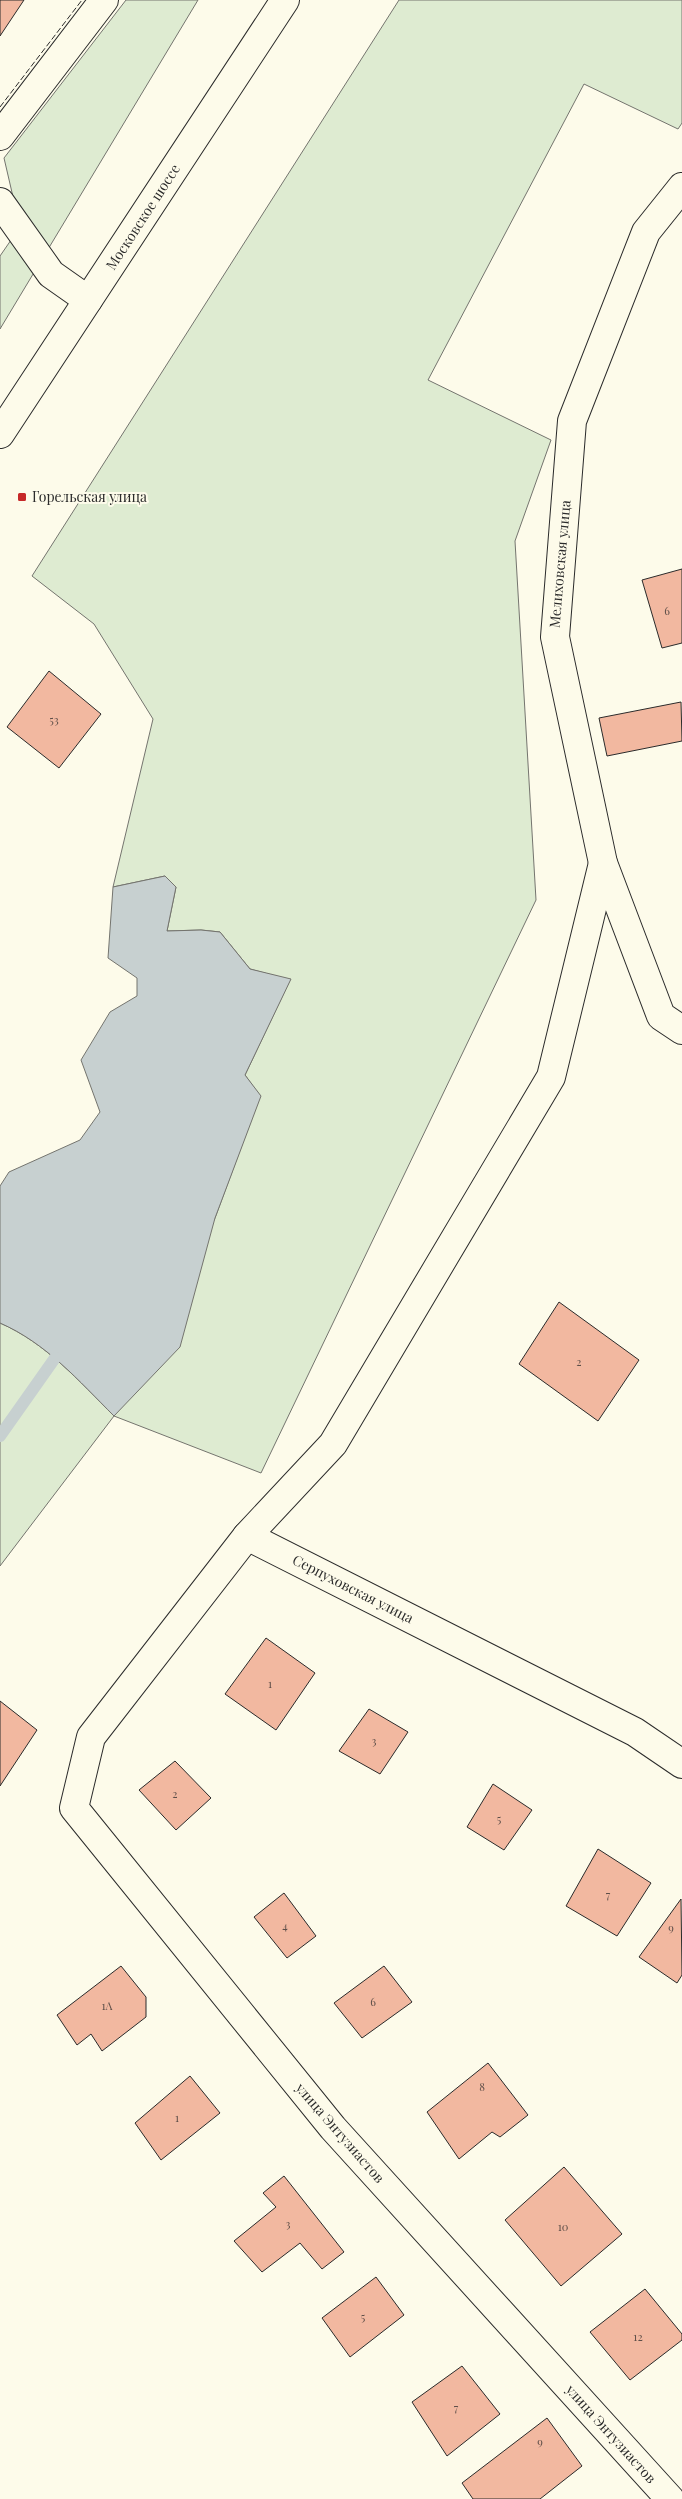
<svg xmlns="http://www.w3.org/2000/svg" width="682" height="2499" font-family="'Playfair Display',serif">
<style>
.green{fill:#deebd1;stroke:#74746e}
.water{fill:#c7d0d0;stroke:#74746e}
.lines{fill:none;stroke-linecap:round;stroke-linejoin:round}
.stream{stroke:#c7d0d0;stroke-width:12}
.building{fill:#f2b8a0;stroke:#2b2b2b}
.minor-casing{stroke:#2b2b2b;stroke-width:30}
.major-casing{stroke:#2b2b2b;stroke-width:30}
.minor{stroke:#fdfbea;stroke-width:28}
.major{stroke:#fdfbea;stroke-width:28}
.fence{stroke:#2b2b2b;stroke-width:1;stroke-dasharray:6 2.5;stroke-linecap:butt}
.poi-dot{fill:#c62828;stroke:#fdfbea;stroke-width:2}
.labels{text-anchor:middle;stroke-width:4;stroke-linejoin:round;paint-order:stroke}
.number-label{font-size:11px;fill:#5d4e48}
.street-label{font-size:14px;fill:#2b2b2b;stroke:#fdfbea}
.poi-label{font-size:14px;fill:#2b2b2b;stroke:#fdfbea;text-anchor:start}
</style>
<rect width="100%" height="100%" fill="#fdfbea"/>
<g class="green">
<path d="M126,0H198L0,329V256L20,227L4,158Z"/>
<path d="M399,0H682V123L678,129L584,84L428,380L551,440L515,541L536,900L261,1473L114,1416L0,1566V1323C46,1343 79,1381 114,1416L215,1218L260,1096L245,1075L290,980L250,969L220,932L201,930L167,931L176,887L165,876L113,887L153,719L94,624L32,576Z"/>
</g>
<path class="water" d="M165,876L176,887L167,931L201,930L220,932L250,969L291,979L245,1075L261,1096L215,1218L180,1347L114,1416C79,1381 46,1343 0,1323V1186L9,1172L80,1140L100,1112L81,1060L110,1012L137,996V978L108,958L113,887Z"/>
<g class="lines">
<path class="stream" d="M0,1436L55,1358"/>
</g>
<g class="building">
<path d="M0,0H24L0,36Z"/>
<path d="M682,569V643L662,648L642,580Z"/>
<path d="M49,671L101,714L59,768L7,727Z"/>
<path d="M681,702L682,741L607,756L599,718Z"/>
<path d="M559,1302L639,1360L598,1421L519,1364Z"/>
<path d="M266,1638L315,1673L276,1730L225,1694Z"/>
<path d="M0,1701L37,1730L0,1786Z"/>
<path d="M369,1709L408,1732L380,1774L339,1751Z"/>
<path d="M175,1761L211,1798L176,1830L139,1790Z"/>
<path d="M493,1784L532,1810L504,1850L467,1827Z"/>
<path d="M598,1849L651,1883L617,1936L566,1906Z"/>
<path d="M284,1893L316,1936L287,1958L254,1917Z"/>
<path d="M681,1899L682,1975L677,1983L639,1957Z"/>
<path d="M121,1966L146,1997V2017L102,2051L91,2034L77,2045L57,2015Z"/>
<path d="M384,1966L412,2002L362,2038L334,2003Z"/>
<path d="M488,2063L528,2115L500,2137L492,2132L459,2159L427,2112Z"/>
<path d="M190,2076L220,2113L161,2160L135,2123Z"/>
<path d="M564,2167L622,2234L561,2286L505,2220Z"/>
<path d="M284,2176L344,2252L322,2269L300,2243L262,2272L234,2241L276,2207L263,2193Z"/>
<path d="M376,2277L404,2315L350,2357L322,2318Z"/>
<path d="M645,2289L682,2334V2340L630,2380L590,2332Z"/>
<path d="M462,2366L500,2414L447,2456L412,2402Z"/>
<path d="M547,2418L582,2466L540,2499H473L462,2483Z"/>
</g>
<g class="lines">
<defs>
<g id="minor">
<path d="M0,136L104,0"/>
<path d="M682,187L646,232L572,421L555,637L603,863L661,1016L682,1030"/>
<path d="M0,202L51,274L88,300"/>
<path d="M247,1536L333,1444L551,1077L603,863"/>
<path d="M670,2499L333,2128L74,1808L91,1737L247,1536L635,1732L682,1764"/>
</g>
<path id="major" d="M0,434L285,0"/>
</defs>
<use href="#minor" class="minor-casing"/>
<use href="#major" class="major-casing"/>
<use href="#minor" class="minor"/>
<use href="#major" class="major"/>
<path class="fence" d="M0,107L82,0"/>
</g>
<rect class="poi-dot" x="17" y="492" width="10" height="10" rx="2.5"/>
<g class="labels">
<g class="number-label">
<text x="667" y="615">6</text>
<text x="54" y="724">53</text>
<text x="579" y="1366">2</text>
<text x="270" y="1688">1</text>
<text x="374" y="1745">3</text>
<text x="175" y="1798">2</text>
<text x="499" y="1823">5</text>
<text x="608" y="1899">7</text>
<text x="285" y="1930">4</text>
<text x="671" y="1932">9</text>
<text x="373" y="2006">6</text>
<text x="107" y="2010">1А</text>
<text x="482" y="2091">8</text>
<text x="177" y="2122">1</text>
<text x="288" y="2228">3</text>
<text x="563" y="2231">10</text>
<text x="363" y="2321">5</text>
<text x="638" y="2341">12</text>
<text x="456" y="2412">7</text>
<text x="540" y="2446">9</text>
</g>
<g class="street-label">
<text transform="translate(143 217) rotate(-57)" y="5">Московское шоссе</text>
<text transform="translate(560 564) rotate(-85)" y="5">Мелиховская улица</text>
<text transform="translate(353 1589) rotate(27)" y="5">Серпуховская улица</text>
<text transform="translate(340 2133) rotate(49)" y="5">улица Энтузиастов</text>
<text transform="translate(611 2434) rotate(48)" y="5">улица Энтузиастов</text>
</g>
<g class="poi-label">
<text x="32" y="502">Горельская улица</text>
</g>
</g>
</svg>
